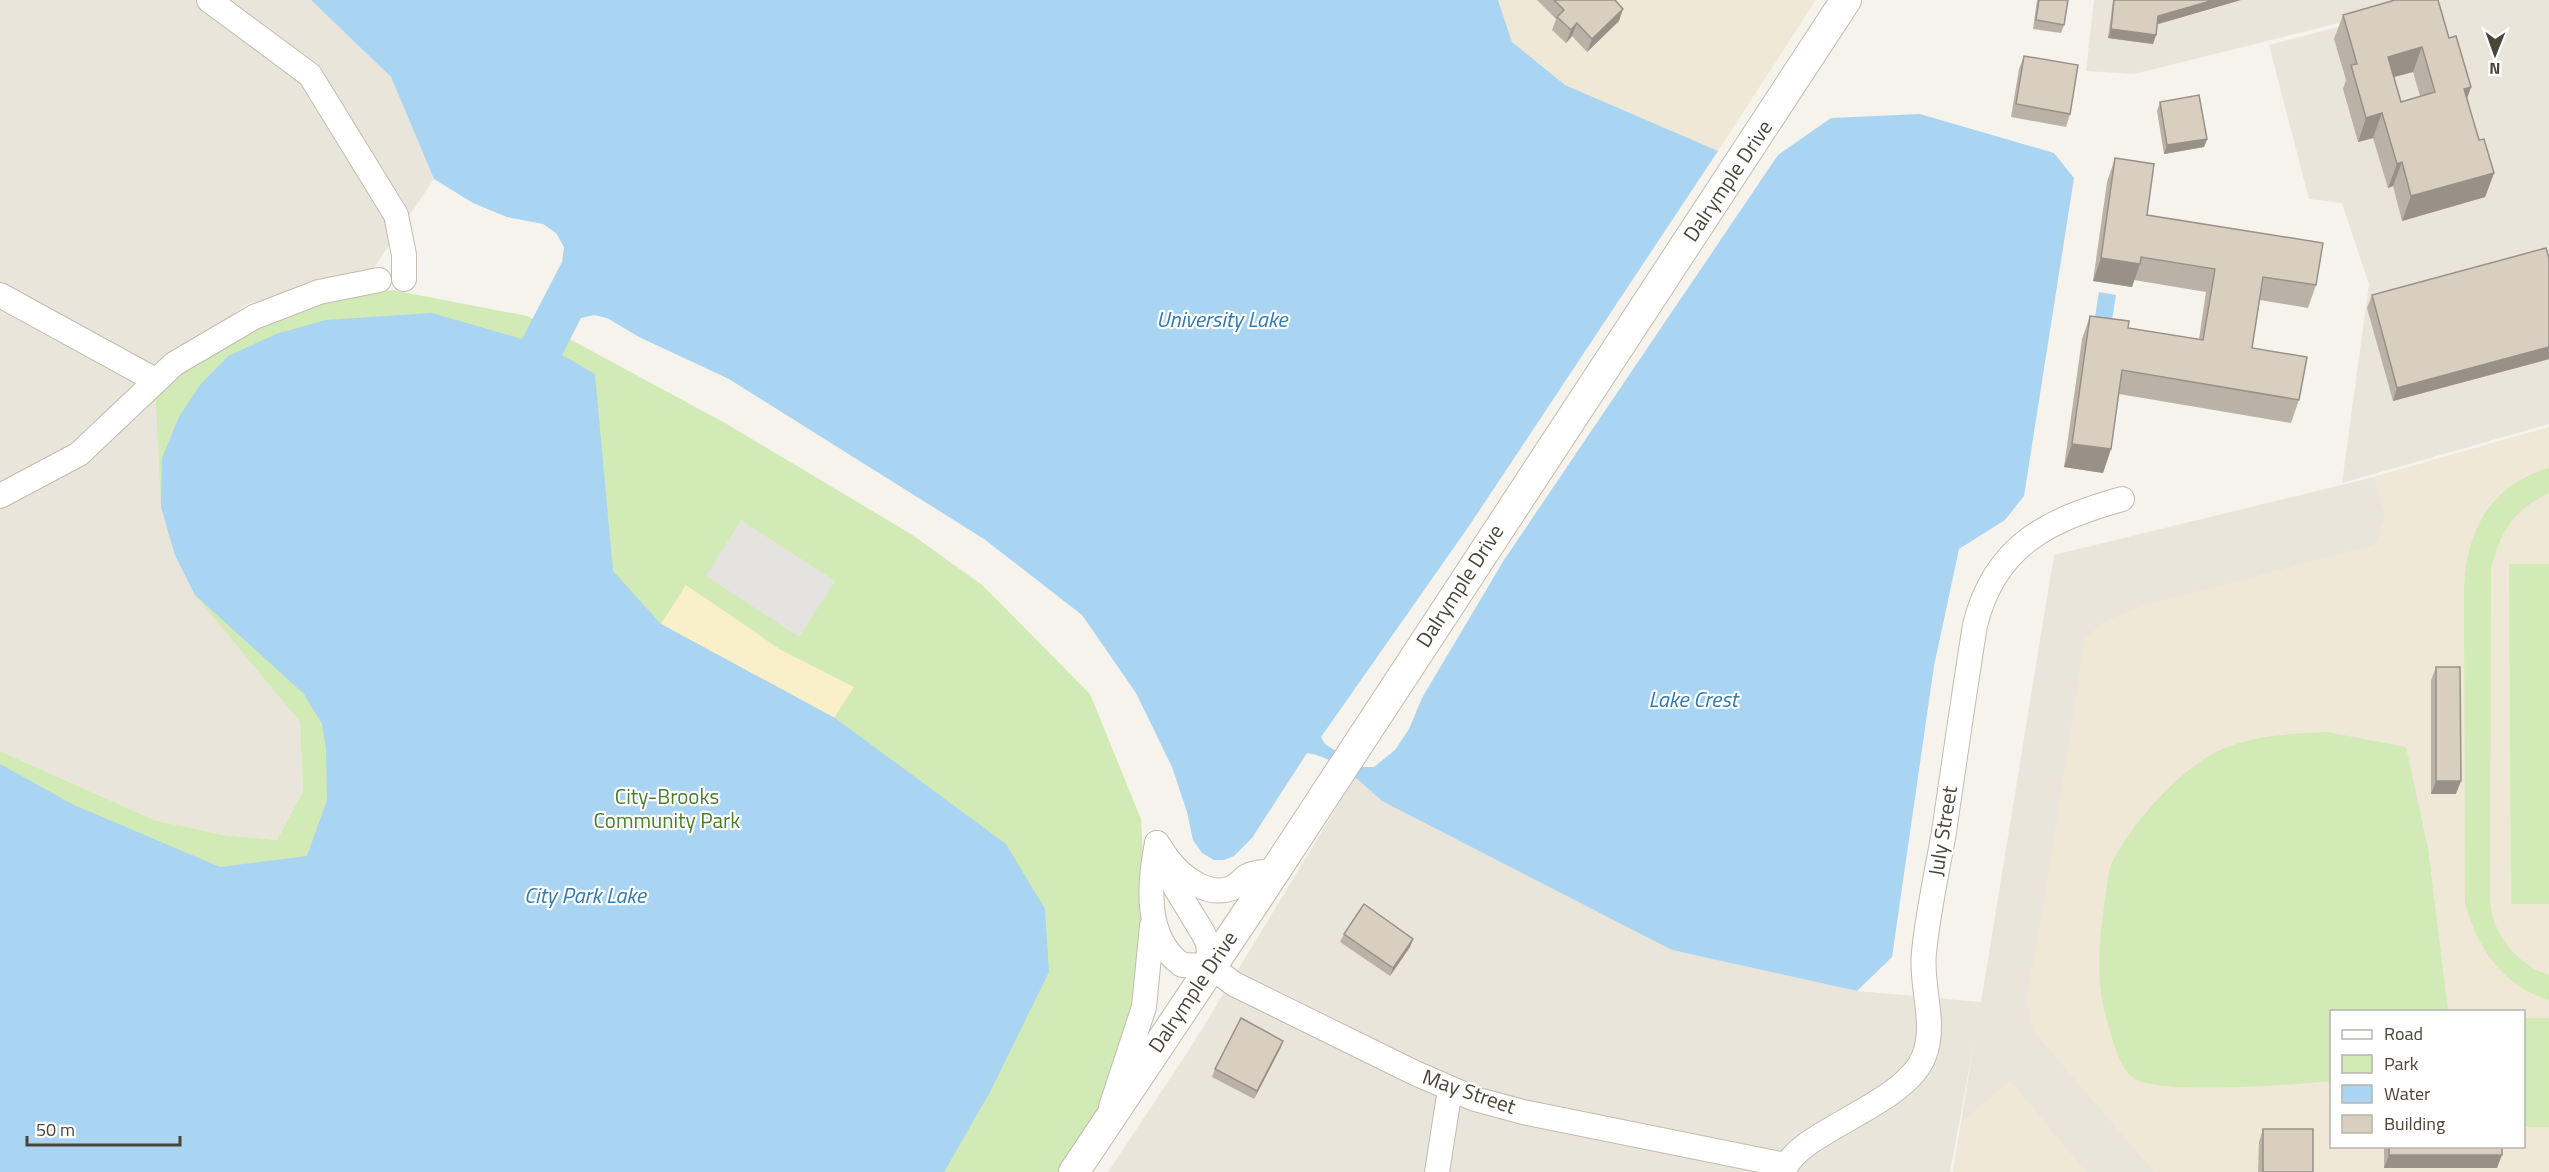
<svg xmlns="http://www.w3.org/2000/svg" width="2549" height="1172" font-family="'Titillium Web',sans-serif">
<style>
.residential{fill:#eae5da;fill-rule:evenodd}
.education{fill:#efe8d6;fill-rule:evenodd}
.green{fill:#d2eab5}
.sand{fill:#f9efc9}
.parking{fill:#e5e3e0}
.water{fill:#a9d4f2}
.lines{fill:none;stroke-linecap:round;stroke-linejoin:round}
.minor-casing{stroke:#c2bbae;stroke-width:26}
.tertiary-casing{stroke:#c2bbae;stroke-width:32}
.minor{stroke:#fff;stroke-width:24}
.tertiary{stroke:#fff;stroke-width:30}
.wall{fill:#bab2a6;fill-rule:evenodd}
.shaded-wall{fill:#979187}
.building{fill:#d8cfc1;stroke:#979187;stroke-width:1.5;fill-rule:evenodd}
.labels{text-anchor:middle;stroke-width:4.5;stroke-linejoin:round;paint-order:stroke}
.street-label{font-size:21px;fill:#4b4439;stroke:#fff}
.park-label{font-size:21px;fill:#4a7f2a;stroke:#fff}
.water-label{font-size:22px;font-style:italic;fill:#2e7ab2;stroke:#fff}
</style>
<rect width="100%" height="100%" fill="#f6f3ec"/>
<g class="residential">
<path d="M0,0H311L391,77L434,179L374,268L244,305L155,380L258,670L300,722L303,791L277,840L223,835L154,820L0,751Z"/>
<path d="M2094,0H2431L2134,74L2086,71Z"/>
<path d="M2442,0H2549V424L2342,483L2369,284L2342,203L2309,199L2269,45Z"/>
<path d="M2549,427V1172H1953L1974,1043L1950,1172H1108L1191,1047L1355,777L1672,950L1857,991L1981,1002L2054,555L2374,477ZM2332,1012H2524V1146H2332Z"/>
</g>
<g class="education">
<path d="M1498,0H1816L1718,151L1565,85L1512,42Z"/>
<path d="M2549,427V1172H2154L2034,1032L2026,999L2041,920L2085,639L2105,621L2146,605L2375,545L2385,517L2374,477ZM2332,1012H2524V1146H2332Z"/>
<path d="M2010,1080L2086,1172H1953L1962,1122Z"/>
</g>
<g class="green">
<path d="M392,290L527,316L725,423L911,534L982,585L1090,694L1141,819L1150,973L1078,1172H0V751L154,820L223,835L277,840L303,791L300,722L195,595L175,555L161,507L155,380L254,317Z"/>
<path d="M2549,468V493C2514,510 2501,530 2491,568L2490,885C2490,894 2490,905 2492,914C2498,940 2523,968 2549,975V1000C2502,986 2477,947 2465,903L2464,593C2465,533 2489,485 2549,468Z"/>
<path d="M2509,564H2549V904H2511Z"/>
<path d="M2327,732L2406,747L2428,848L2448,1011L2332,1012L2331,1081C2296,1085 2164,1094 2137,1080C2118,1070 2113,1039 2107,1021C2095,980 2099,941 2105,900C2107,890 2107,877 2110,868C2126,829 2178,771 2216,752C2250,735 2290,734 2327,732Z"/>
<rect x="2524" y="1018" width="25" height="109"/>
</g>
<path class="sand" d="M686,585L781,650L854,687L834,718L661,624Z"/>
<path class="parking" d="M741,520L835,581L799,637L706,576Z"/>
<g class="water">
<path d="M311,0H1498L1512,42L1565,85L1718,151L1469,526L1321,737L1325,744L1361,767H1374L1395,750L1409,729L1422,698L1504,560L1778,155L1831,118L1920,114L2054,153L2074,178L2024,496L2005,520L1959,549L1934,666L1892,957L1857,991L1672,950L1382,801C1361,782 1336,757 1307,753L1252,838L1234,856L1224,860H1214L1202,853L1193,840L1187,812L1172,767L1136,693L1082,615L984,539L729,379L639,337L607,318L594,315L581,318L562,355L595,374L613,571L661,624L835,718L1006,844L1045,909L1049,972L990,1092L944,1172H0V764L74,805L220,867L307,856L327,800L326,749L322,724L304,694L195,595L175,555L161,507L162,458L179,417L200,385L228,356L276,334L326,320L432,313L522,339L562,262L564,247L556,233L543,224L507,217L473,203L434,179L391,77Z"/>
<path d="M2099,292L2116,295L2110,332L2093,329Z"/>
</g>
<g class="lines">
<defs>
<g id="minor">
<path d="M209,0L310,75L396,215L404,255V279"/>
<path d="M0,295L155,380"/>
<path d="M0,496L79,454L174,364L254,317L319,292L379,280"/>
<path d="M1157,843C1149,884 1144,938 1182,965L1210,966L1234,984L1415,1073L1475,1099L1523,1112L1785,1165"/>
<path d="M1157,843L1165,855L1175,887L1203,933L1208,943L1210,966"/>
<path d="M1167,858C1181,876 1207,898 1232,888C1238,885 1241,880 1247,876C1254,872 1266,872 1275,871"/>
<path d="M1111,1107L1144,1007L1152,926"/>
<path d="M1437,1172L1450,1089"/>
<path d="M1784,1172C1794,1132 1905,1106 1924,1056C1937,1023 1920,986 1924,952C1928,912 1937,872 1944,832C1954,763 1964,694 1975,625C1995,545 2048,520 2122,499"/>
</g>
<path id="tertiary" d="M1074,1172L1258,897L1846,0"/>
</defs>
<use href="#minor" class="minor-casing"/>
<use href="#tertiary" class="tertiary-casing"/>
<use href="#minor" class="minor"/>
<use href="#tertiary" class="tertiary"/>
</g>
<g class="wall">
<path d="M1537,0H1615L1619,21L1587,52L1572,36L1566,43L1552,30L1556,19Z"/>
<path d="M2037,0H2068L2064,25L2061,33L2033,29Z"/>
<path d="M2113,0H2241L2157,24L2156,35L2153,44L2108,38Z"/>
<path d="M2343,15L2449,38L2471,87L2467,99L2479,140L2494,173L2485,197L2402,221L2393,186L2388,188L2373,138L2358,142L2343,89L2346,80L2334,39ZM2413,72L2420,96L2401,102L2393,77Z"/>
<path d="M2024,56L2070,114L2066,127L2011,117L2019,69Z"/>
<path d="M2160,102L2207,139L2204,147L2164,154L2157,111Z"/>
<path d="M2115,158L2147,215L2316,285L2308,308L2260,300L2252,348L2299,400L2291,423L2119,394L2111,449L2103,473L2064,467L2082,339L2090,316L2128,328L2199,339L2206,292L2134,280L2132,287L2093,281L2107,182Z"/>
<path d="M2549,258V359L2393,401L2367,308L2372,295Z"/>
<path d="M2436,667L2456,794H2431V680Z"/>
<path d="M1344,934L1413,939L1410,947L1390,976L1340,942Z"/>
<path d="M1283,1041L1280,1049L1254,1099L1212,1077L1215,1069Z"/>
<path d="M2263,1129L2313,1172H2258L2259,1142Z"/>
<path d="M2384,1146H2502L2497,1168H2384Z"/>
</g>
<g class="shaded-wall">
<path d="M2214,0H2241L2155,25L2158,16Z"/>
<path d="M1623,9L1619,21L1587,52L1592,39Z"/>
<path d="M1577,23L1572,36L1566,43L1571,30Z"/>
<path d="M2111,29L2156,35L2153,44L2108,38Z"/>
<path d="M2422,47L2413,72L2379,81L2388,57Z"/>
<path d="M2471,87L2462,112L2464,89Z"/>
<path d="M2382,113L2373,138L2358,142L2366,118Z"/>
<path d="M2207,139L2204,147L2164,154L2167,145Z"/>
<path d="M2402,162L2393,186L2388,188L2397,164Z"/>
<path d="M2494,173L2485,197L2402,221L2411,196Z"/>
<path d="M2101,258L2140,264L2132,287L2093,281Z"/>
<path d="M2549,347V359L2393,401L2397,388Z"/>
<path d="M2072,444L2111,449L2103,473L2064,467Z"/>
<path d="M2436,781H2461L2456,794H2431Z"/>
<path d="M1413,939L1410,947L1390,976L1393,968Z"/>
<path d="M1283,1041L1280,1049L1254,1099L1257,1091Z"/>
<path d="M2389,1155H2502L2497,1168H2384Z"/>
</g>
<g class="building">
<path d="M1554,0H1615L1623,9L1592,39L1577,23L1571,30L1557,17L1564,10Z"/>
<path d="M2039,0H2068L2064,25L2036,20Z"/>
<path d="M2114,0H2214L2158,16L2156,35L2111,29Z"/>
<path d="M2395,0H2438L2449,38L2456,36L2471,87L2464,89L2479,140L2484,139L2494,173L2411,196L2402,162L2397,164L2382,113L2366,118L2351,65L2357,64L2343,15ZM2422,47L2435,92L2401,102L2388,57Z"/>
<path d="M2024,56L2078,65L2070,114L2016,104Z"/>
<path d="M2199,95L2207,139L2167,145L2160,102Z"/>
<path d="M2115,158L2154,164L2147,215L2323,243L2316,285L2263,277L2252,348L2307,357L2299,400L2122,370L2111,449L2072,444L2090,316L2129,321L2128,328L2203,340L2215,269L2141,257L2140,264L2101,258Z"/>
<path d="M2546,248L2549,258V347L2397,388L2372,295Z"/>
<path d="M2436,667H2460L2461,781H2436Z"/>
<path d="M1364,904L1413,939L1393,968L1344,934Z"/>
<path d="M1241,1018L1283,1041L1257,1091L1215,1069Z"/>
<rect x="2263" y="1129" width="50" height="43"/>
<rect x="2389" y="1146" width="113" height="9"/>
</g>
<g class="labels">
<g class="street-label">
<text transform="translate(1728 181) rotate(-56)" y="7">Dalrymple Drive</text>
<text transform="translate(1460 586) rotate(-57)" y="7">Dalrymple Drive</text>
<text transform="translate(1943 831) rotate(-81)" y="7">July Street</text>
<text transform="translate(1193 992) rotate(-56)" y="7">Dalrymple Drive</text>
<text transform="translate(1469 1092) rotate(19)" y="7">May Street</text>
</g>
<g class="park-label">
<text x="667" y="804">City-Brooks<tspan x="667" dy="24">Community Park</tspan></text>
</g>
<g class="water-label">
<text x="1222" y="327">University Lake</text>
<text x="1693" y="707">Lake Crest</text>
<text x="585" y="903">City Park Lake</text>
</g>
</g>
<rect x="2330" y="1010" width="195" height="138" fill="#ffffff" stroke="#b7b4b0" stroke-width="1.5"/>
<rect x="2342" y="1030" width="30" height="9" fill="#ffffff" stroke="#b7b4b0" stroke-width="1.5"/>
<text x="2384" y="1040" font-size="18" fill="#4b4439">Road</text>
<rect x="2342" y="1055" width="30" height="18" fill="#d2eab5" stroke="#b7b4b0" stroke-width="1.5"/>
<text x="2384" y="1070" font-size="18" fill="#4b4439">Park</text>
<rect x="2342" y="1085" width="30" height="18" fill="#a9d4f2" stroke="#b7b4b0" stroke-width="1.5"/>
<text x="2384" y="1100" font-size="18" fill="#4b4439">Water</text>
<rect x="2342" y="1115" width="30" height="18" fill="#d8cfc1" stroke="#b7b4b0" stroke-width="1.5"/>
<text x="2384" y="1130" font-size="18" fill="#4b4439">Building</text>
<g transform="translate(2495 54) rotate(181)" stroke="#ffffff" stroke-width="4.5" paint-order="stroke">
<path d="M0-4.5L10 22L0 15L-10 22Z" fill="#4b4439"/>
<text y="-9" font-size="16" font-weight="bold" text-anchor="middle" fill="#4b4439">N</text>
</g>
<path d="M27 1136v9h153v-9" fill="none" stroke="#4b4439" stroke-width="3"/>
<text x="36" y="1136" font-size="18" fill="#4b4439" stroke="#ffffff" stroke-width="4.5" paint-order="stroke">50 m</text>
</svg>
